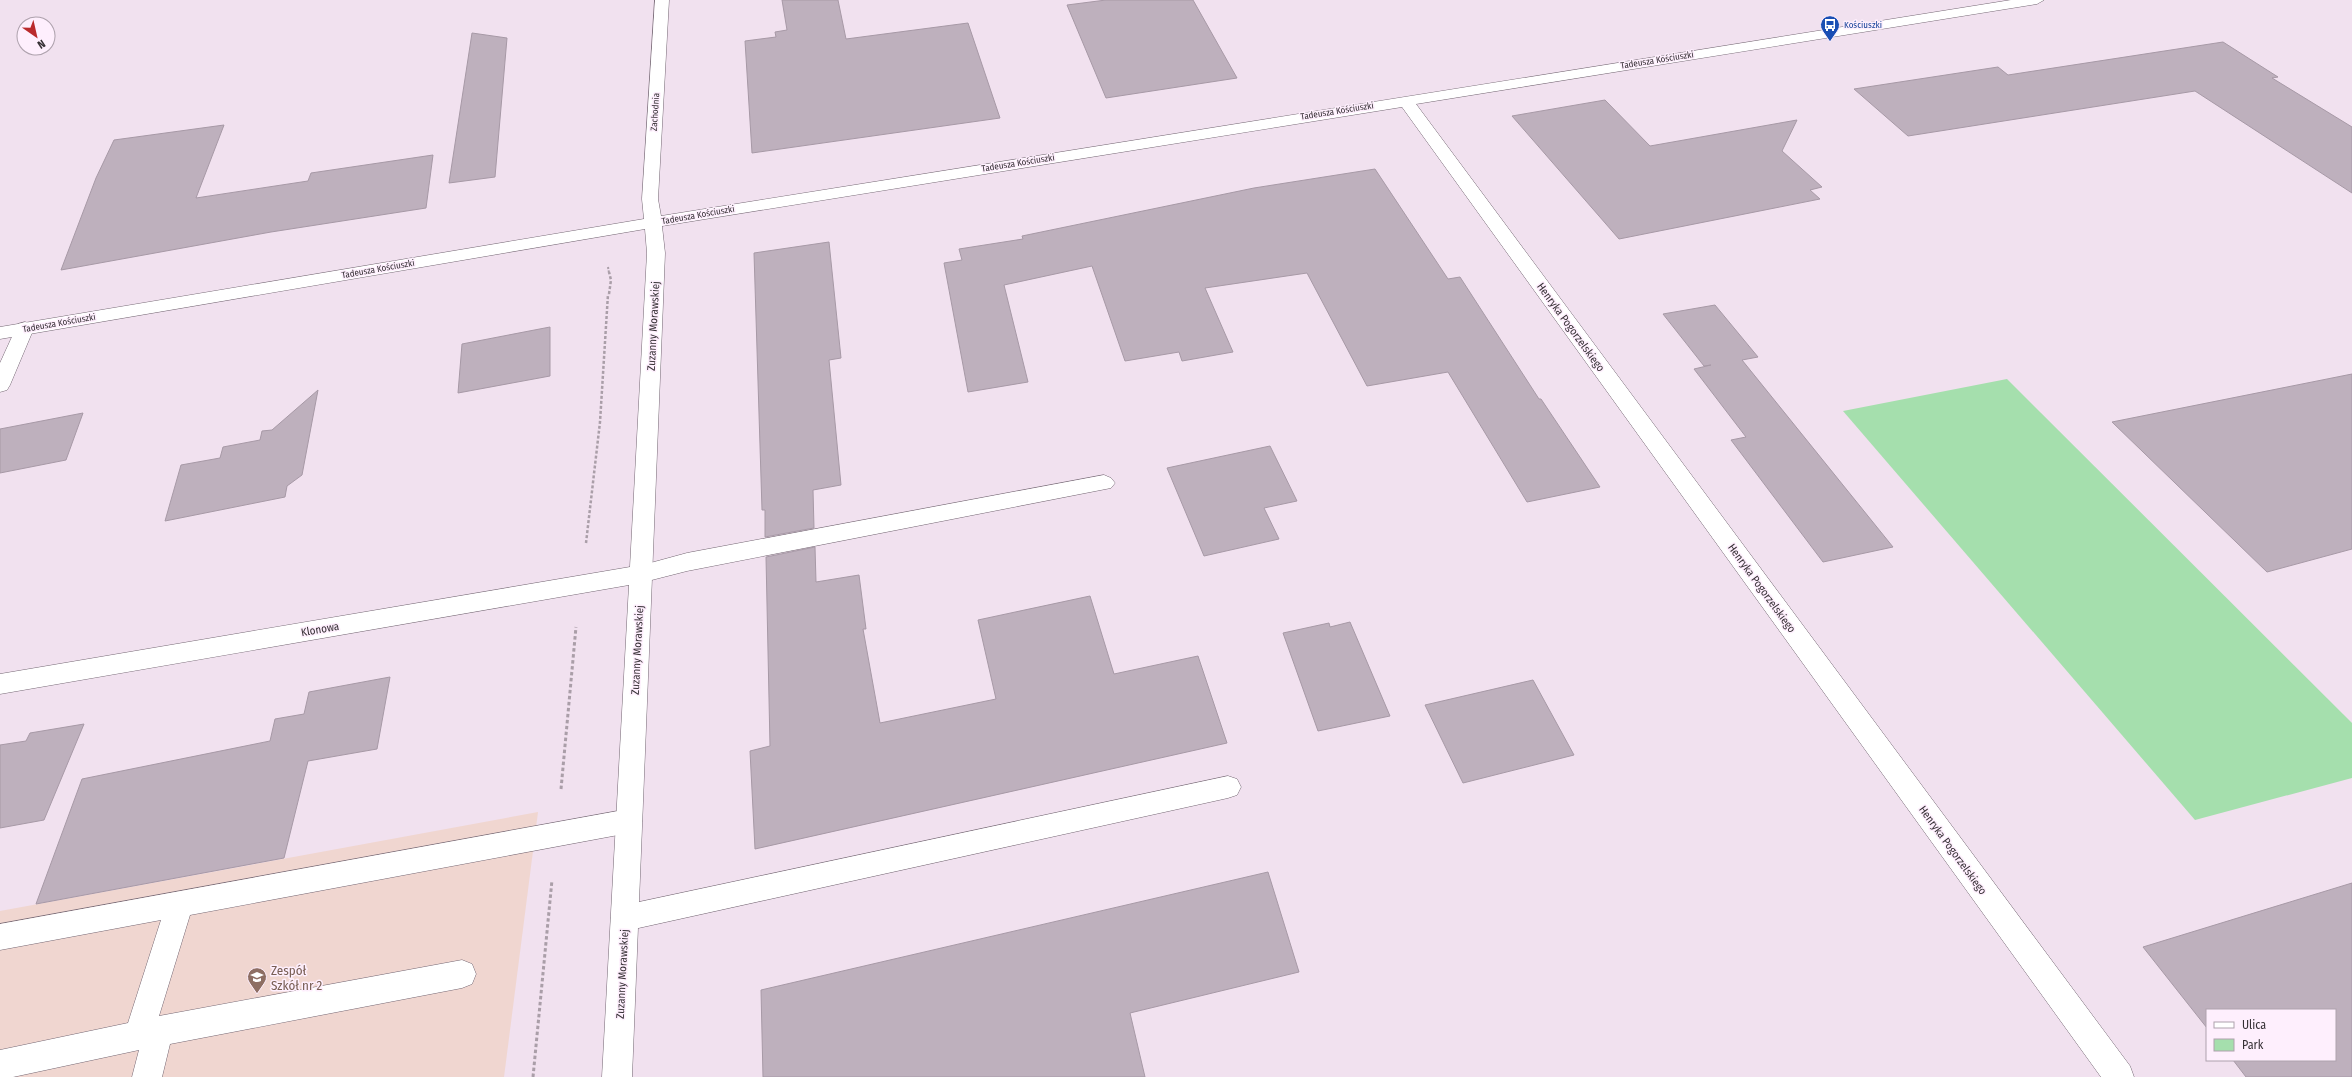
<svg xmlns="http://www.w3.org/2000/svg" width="2352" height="1077" font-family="'Fira Sans Condensed',sans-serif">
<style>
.education{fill:#f0d6d0}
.green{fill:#a5dfad}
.building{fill:#beb0bd;stroke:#a799a6}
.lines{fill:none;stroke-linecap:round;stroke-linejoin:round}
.lane-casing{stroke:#746773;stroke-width:1}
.street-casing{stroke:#746773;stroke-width:1}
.path-far2{stroke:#aa9ea8;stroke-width:2;stroke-dasharray:2 1.5;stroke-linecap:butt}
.path-far1{stroke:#aa9ea8;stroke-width:2.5;stroke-dasharray:3 2;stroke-linecap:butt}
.path{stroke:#aa9ea8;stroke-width:3;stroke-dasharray:3.5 2.5;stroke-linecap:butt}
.lane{fill:#fff;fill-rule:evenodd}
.street{fill:#fff;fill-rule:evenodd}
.labels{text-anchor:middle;stroke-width:3;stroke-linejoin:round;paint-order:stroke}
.far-transit-label{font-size:9px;fill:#164399;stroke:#feeffd;text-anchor:start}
.far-street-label{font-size:9px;fill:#352f34;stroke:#feeffd}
.street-label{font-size:11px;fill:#352f34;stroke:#feeffd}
.near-education-label{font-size:13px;fill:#785e54;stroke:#feeffd;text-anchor:start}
</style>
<rect width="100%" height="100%" fill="#f1e1ef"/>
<path class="education" d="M538,812L504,1077H0V911Z"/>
<path class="green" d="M2007,379L2352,723V778L2195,820L1843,411Z"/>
<g class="building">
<path d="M782,0H838L846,39L968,23L1000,118L752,153L745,41L776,37L775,32L787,30Z"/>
<path d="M1106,0H1193L1237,78L1106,98L1067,5Z"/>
<path d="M472,33L507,38L495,177L449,183Z"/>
<path d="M2223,42L2278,77L2272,78L2352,127V193L2195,91L1908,136L1854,89L1998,67L2008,75Z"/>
<path d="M1605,100L1650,146L1797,120L1782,151L1822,187L1810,190L1820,199L1619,239L1512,116Z"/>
<path d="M224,125L196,198L308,181L311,173L433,155L426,208L271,232L61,270L96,178L114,140Z"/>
<path d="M1375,169L1448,279L1460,277L1539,399H1541L1600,487L1527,502L1448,372L1367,386L1307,273L1205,288L1233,352L1182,361L1179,352L1125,361L1092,266L1004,285L1028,382L968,392L944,263L962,260L959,249L1023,239L1022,236L1254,188Z"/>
<path d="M829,242L841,358L829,360L841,485L813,490L814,528L765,537V510H762L754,253Z"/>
<path d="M1715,305L1758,357L1742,360L1893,547L1823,562L1731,440L1746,437L1694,369L1711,365L1704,366L1663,314Z"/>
<path d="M550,327V376L458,393L462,344Z"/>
<path d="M2352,374V549L2267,572L2112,422Z"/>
<path d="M318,390L302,475L287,486L285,497L165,521L181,465L220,458L223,447L260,440L262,431L272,430Z"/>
<path d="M83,413L66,460L0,473V429Z"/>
<path d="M1270,446L1297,501L1264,508L1279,539L1204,556L1167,468Z"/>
<path d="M815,547L816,582L859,575L866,629H863L880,723L996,699L978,620L1090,596L1114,674L1198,656L1227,743L755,849L750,751L770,746L766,557Z"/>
<path d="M1350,622L1390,716L1318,731L1283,633L1329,623L1330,627Z"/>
<path d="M390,677L377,749L308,761L284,858L36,904L82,779L270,741L275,719L304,714L309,692Z"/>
<path d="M1533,680L1574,755L1463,783L1425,705Z"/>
<path d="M84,724L44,820L0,828V745L26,741L30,733Z"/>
<path d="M1268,872L1299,972L1130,1013L1145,1077H763L761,990Z"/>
<path d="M2352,883V1077H2246L2233,1060H2335V1010H2207V1028L2143,947Z"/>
</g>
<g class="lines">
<defs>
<g id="lane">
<path d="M25,322L32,324L34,328L10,385L7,390L0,392V363L16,328L18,324Z"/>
<path d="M1104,475L1111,478L1115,483L1111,488L687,571L640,583L632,580L629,574L632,568L687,553Z"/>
<path d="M1228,776L1237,779L1241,787L1237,795L1228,798L625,931L615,927L611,918L615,909L625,905Z"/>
<path d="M629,809L638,813L642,821L638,829L629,833L190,915L159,1016L462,960L472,964L476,974L472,984L462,988L170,1044L162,1077H132L139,1050L13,1077H0V1050L128,1023L161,920L0,950V924Z"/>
</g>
<path id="street" d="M655,0H669L658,199L661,216L2011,0H2044L2037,4L1416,104L2130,1066L2134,1077H2101L1402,107L662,226L665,253L632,1077H602L629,585L0,694V674L630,567L647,253L645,229L0,339V327L644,219L642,199Z"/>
</defs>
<use href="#lane" class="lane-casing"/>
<use href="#street" class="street-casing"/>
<path class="path-far2" d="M608,267L609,273"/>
<g class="path-far1">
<path d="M609,294L611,280L609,272"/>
<path d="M586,543L600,422L608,294"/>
</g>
<g class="path">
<path d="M561,789L576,627"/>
<path d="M533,1077L552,880"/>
</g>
<use href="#lane" class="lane"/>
<use href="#street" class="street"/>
</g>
<defs>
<symbol id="bus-pin" viewBox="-11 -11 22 30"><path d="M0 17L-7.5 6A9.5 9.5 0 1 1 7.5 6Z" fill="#1a4fb4" stroke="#feeffd"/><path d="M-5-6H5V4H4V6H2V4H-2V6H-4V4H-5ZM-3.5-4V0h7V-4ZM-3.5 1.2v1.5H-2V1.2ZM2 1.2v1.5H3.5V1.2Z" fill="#fff"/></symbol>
<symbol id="school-pin" viewBox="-11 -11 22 30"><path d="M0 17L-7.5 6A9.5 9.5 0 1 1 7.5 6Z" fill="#8d6e63" stroke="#feeffd"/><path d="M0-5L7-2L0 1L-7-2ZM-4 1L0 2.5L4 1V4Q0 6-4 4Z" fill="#fff"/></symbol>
</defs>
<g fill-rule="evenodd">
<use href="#bus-pin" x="1819" y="14" width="22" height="30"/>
<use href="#school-pin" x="246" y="966" width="22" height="30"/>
</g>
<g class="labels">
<g class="far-transit-label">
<text x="1844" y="28">Kościuszki</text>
</g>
<g class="far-street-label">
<text transform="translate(1657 60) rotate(-9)" y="3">Tadeusza Kościuszki</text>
<text transform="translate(1337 111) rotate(-9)" y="3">Tadeusza Kościuszki</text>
<text transform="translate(655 112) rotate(-86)" y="3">Zachodnia</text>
<text transform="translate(1018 163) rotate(-9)" y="3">Tadeusza Kościuszki</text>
<text transform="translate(698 215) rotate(-10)" y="3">Tadeusza Kościuszki</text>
<text transform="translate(378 269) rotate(-10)" y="3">Tadeusza Kościuszki</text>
<text transform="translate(59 323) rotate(-10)" y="3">Tadeusza Kościuszki</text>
</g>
<g class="street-label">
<text transform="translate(653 326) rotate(-87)" y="4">Zuzanny Morawskiej</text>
<text transform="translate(1571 327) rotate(54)" y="4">Henryka Pogorzelskiego</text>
<text transform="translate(1762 588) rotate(54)" y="4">Henryka Pogorzelskiego</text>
<text transform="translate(320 629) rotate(-10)" y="4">Klonowa</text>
<text transform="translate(637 650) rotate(-87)" y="4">Zuzanny Morawskiej</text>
<text transform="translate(1953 850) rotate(54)" y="4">Henryka Pogorzelskiego</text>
<text transform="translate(622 974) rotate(-87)" y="4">Zuzanny Morawskiej</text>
</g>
<g class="near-education-label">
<text x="271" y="975">Zespół<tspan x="271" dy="15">Szkół nr 2</tspan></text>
</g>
</g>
<rect x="2206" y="1009" width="130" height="52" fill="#feeffd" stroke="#aea2ad"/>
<rect x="2214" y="1022" width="20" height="6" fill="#ffffff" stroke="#aea2ad"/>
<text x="2242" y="1029" font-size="12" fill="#352f34">Ulica</text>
<rect x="2214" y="1039" width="20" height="12" fill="#a5dfad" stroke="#aea2ad"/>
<text x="2242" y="1049" font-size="12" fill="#352f34">Park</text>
<g transform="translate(36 36) rotate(146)"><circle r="19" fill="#feeffd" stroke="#aea2ad"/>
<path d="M0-3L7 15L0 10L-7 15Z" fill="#ba2a2c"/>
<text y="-6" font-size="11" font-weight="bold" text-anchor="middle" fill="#352f34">N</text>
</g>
</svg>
